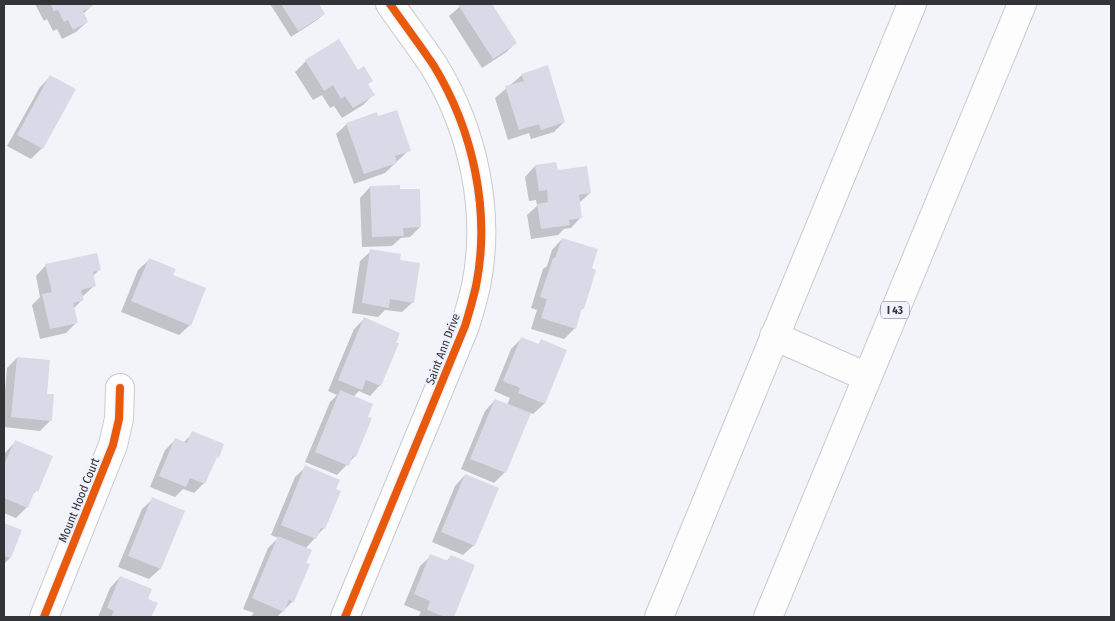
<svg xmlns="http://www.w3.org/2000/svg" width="1115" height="621" font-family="'Fira Sans Condensed',sans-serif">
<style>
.shadow{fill:#0003}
.building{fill:#d8dbe7}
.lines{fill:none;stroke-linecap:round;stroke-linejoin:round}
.minor-casing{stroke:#c9cacf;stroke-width:30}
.highway-casing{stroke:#c9cacf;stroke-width:30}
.minor{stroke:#fdfdfe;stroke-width:28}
.highway{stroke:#fdfdfe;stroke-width:28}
.cycleway-casing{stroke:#f0f3fd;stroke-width:11}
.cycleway{stroke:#e8590c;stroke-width:8}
.labels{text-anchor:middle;stroke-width:4.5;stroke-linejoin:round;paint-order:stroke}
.shield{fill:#f0f3fd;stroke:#6b6d72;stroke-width:1}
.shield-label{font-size:11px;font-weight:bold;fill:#323437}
.street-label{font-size:12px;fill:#323437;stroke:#f0f3fd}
</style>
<rect width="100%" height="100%" fill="#f3f4fa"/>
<g class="shadow">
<path d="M35,4H90L91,6L83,14L87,22L76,32L62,39L57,29L53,31L47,19L44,21Z"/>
<path d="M270,4H317L324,14L317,20L291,37Z"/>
<path d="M463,4H491L516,43L505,53L482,68L449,16Z"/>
<path d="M339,41L373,95L363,105L342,118L334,106L330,108L322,95L313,100L295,72L306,61Z"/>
<path d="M522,75L564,122L554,132L531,139L529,133L508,140L495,98Z"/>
<path d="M50,77L74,90L42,148L31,159L7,146L40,87Z"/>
<path d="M377,118L409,150L385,173L354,184L336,134L347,124Z"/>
<path d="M535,166L590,193L579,203L581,217L571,228L564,229L558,235L531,239L527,215L537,206L536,200L529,201L525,177Z"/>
<path d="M370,187L399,191L420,227L410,237L401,238L392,246L362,247L360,198Z"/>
<path d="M562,239L583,308L580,311L574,329L564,339L531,329L537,310L531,308L543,269L547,266L552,250Z"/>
<path d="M371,251L398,261L413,302L402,312L385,310L378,317L352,313L360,261Z"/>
<path d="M149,260L190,325L179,335L121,312L138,270Z"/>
<path d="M46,265L99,270L92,277L94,286L82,297V300L73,309L76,323L66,333L40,339L32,305L40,297L36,276Z"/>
<path d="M364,319L380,385L370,396L359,391L353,397L355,456L337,475L305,462L330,402L337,395L328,391L354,329Z"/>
<path d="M522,338L537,345L542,341L565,351L544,404L533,414L530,413L505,472L494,483L461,469L485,411L495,400L507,405L510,398L494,391L511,349Z"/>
<path d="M17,358L45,395L50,421L40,431L4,427V402L7,368Z"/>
<path d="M193,433L217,457L213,461L204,483L194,493L183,489L175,497L150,487L165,450L175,440L183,443Z"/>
<path d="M15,442L36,491L31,496L27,507L16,518L4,513V454Z"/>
<path d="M306,467L324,528L306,548L293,601L277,617H250L254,613L243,609L268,548L278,538L271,535L295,477Z"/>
<path d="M465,475L474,545L463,555L432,542L455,486Z"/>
<path d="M153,499L184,512L160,569L149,579L118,567L142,509Z"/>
<path d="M4,524L21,531L10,558L4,564Z"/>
<path d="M431,556L446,562L451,556L473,566L452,617H418L421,612L404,605L420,566Z"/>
<path d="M120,577L146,599L156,603L150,617H98L110,588Z"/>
</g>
<g class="building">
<path d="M50,4H92L93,6L83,11L88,22L73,30L68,20L64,22L58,10L54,11Z"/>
<path d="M281,4H319L325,14L298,31Z"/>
<path d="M460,4H492L517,43L493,59L458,5Z"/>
<path d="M339,39L358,70L364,66L373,81L368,84L375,95L353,108L345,96L341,99L333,85L324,91L305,60Z"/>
<path d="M548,65L565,122L541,130L539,124L519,130L505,86L524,81L521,74Z"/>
<path d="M50,75L76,89L43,149L17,135Z"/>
<path d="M397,110L411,151L395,156L397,163L364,174L346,123L377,112L378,116Z"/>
<path d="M556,162L558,170L587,166L591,193L579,195L582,218L569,220L570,225L541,229L537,204L548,202L547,190L539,191L535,165Z"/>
<path d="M400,185V189H420L421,227L403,228L404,236L372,237L370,186Z"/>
<path d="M562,238L598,249L592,268L596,270L584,309L582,308L576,329L541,318L547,299L540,297L553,258H555Z"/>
<path d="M370,249L401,254L400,260L420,263L414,303L390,299L389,308L362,303Z"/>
<path d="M97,253L101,270L93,272L96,286L81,290L84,300L73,303L78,323L50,329L42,294L52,292L45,264Z"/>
<path d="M149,258L176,269L173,275L206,288L191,326L131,301Z"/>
<path d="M364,317L400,333L396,343H399L381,386L366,380L362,390L338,380Z"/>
<path d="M521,337L539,344L541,339L567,350L545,404L518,393L520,388L503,381Z"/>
<path d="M17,357L50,360L47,394H54L52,421L11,417Z"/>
<path d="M340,390L373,404L368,417L372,418L356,457L353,455L349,466L315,452Z"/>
<path d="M495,399L531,413L506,473L470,459Z"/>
<path d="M192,431L224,444L219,458L217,457L205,484L190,478L186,487L159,476L175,438L187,443Z"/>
<path d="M15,440L53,456L38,492L35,490L28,508L4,498V461L5,462Z"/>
<path d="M305,465L340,480L336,489L341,491L325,529L321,528L316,539L281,525Z"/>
<path d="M465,474L499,488L475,546L441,532Z"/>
<path d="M152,497L185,511L161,569L128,556Z"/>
<path d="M4,523L22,530L11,558L4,556Z"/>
<path d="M278,536L312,550L306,563L310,564L294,602L289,600L284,612L252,598Z"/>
<path d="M430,554L448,561L451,555L475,565L454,617H445L427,610L430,601L414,594Z"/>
<path d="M120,576L152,589L148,599L158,603L151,617H111L114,611L107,608Z"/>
</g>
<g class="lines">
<defs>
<g id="minor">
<path d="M774,336L867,377"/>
<path d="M44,617L113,445L119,419L120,388"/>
<path d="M345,617L465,326C469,313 473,299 476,286C491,211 473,130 434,66C420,45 404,24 390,4"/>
</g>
<g id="highway">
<path d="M659,617L912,4"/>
<path d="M768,617L1022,4"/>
</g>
</defs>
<use href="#minor" class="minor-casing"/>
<use href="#highway" class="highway-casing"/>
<use href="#minor" class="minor"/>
<use href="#highway" class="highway"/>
<defs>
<g id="cycleway">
<path d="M44,617L113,445L119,419L120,388"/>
<path d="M345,617L465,326C469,313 473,299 476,286C491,211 473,130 434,66C420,45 404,24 390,4"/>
</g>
</defs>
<use href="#cycleway" class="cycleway-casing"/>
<use href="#cycleway" class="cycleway"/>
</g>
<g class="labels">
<rect class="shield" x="881" y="301.5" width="28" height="17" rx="4"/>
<g class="shield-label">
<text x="895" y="314">I 43</text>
</g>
<g class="street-label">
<text transform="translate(443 349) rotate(-69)" y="4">Saint Ann Drive</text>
<text transform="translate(79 500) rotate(-68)" y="4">Mount Hood Court</text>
</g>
</g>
<rect width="1115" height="621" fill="none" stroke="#323437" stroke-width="10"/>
</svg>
